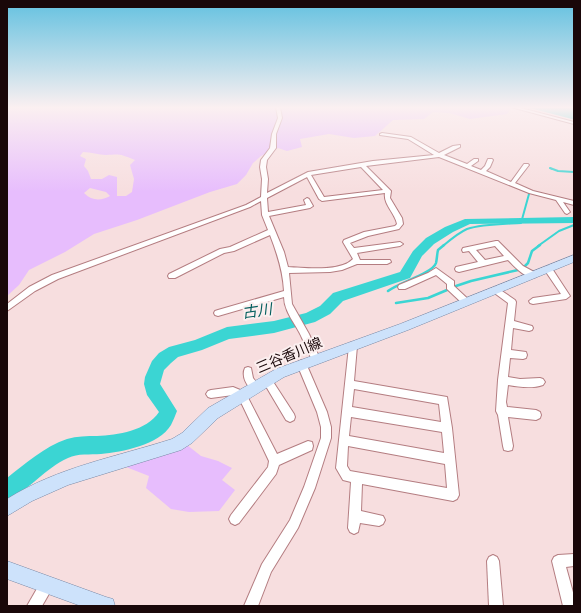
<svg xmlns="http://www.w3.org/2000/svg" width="581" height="613" font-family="Ubuntu,'Noto Sans JP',sans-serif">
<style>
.green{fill:#e7bdfd;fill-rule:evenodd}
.water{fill:#3bd5d3}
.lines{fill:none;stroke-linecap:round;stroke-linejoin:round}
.stream-far2{stroke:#3bd5d3;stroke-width:1.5}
.stream-far1{stroke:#3bd5d3;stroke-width:2}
.stream{stroke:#3bd5d3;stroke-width:2.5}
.river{fill:#3bd5d3;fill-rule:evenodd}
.minor-casing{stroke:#b47d81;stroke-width:2}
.major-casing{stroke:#7888a5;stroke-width:1}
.minor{fill:#fff;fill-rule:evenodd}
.major{fill:#cde2fb;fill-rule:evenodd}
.labels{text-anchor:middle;stroke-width:4;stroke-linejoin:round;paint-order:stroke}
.street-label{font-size:14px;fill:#190709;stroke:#fbefef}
.water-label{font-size:15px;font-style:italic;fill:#035e5d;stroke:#fbefef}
</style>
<rect width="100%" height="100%" fill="#f7dedf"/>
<g class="green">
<path d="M7,107H512L507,114L470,119L449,113L433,112L424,119L393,120L375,136L354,138L329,134L300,139L302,147L287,151L278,148L261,156L253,163L246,175L237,184L210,192L137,220L94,234L65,252L29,270L19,285L7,296ZM83,152C91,152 99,155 106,155C121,154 120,154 135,160L130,165L134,179L132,192L126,196H117V177L109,175L102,179H91L88,171L84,166L86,159L80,156ZM90,188L106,192L110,196C101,201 92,201 84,193Z"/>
<path d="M187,445L201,456L218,461L232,468L222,480L235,490L219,511L189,512L171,509L146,488L149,476L126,467L129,463Z"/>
</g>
<path class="water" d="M526,107H574V120L572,119Z"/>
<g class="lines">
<path class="stream-far2" d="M550,168L552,169"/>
<g class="stream-far1">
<path d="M550,168L558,171L574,172"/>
<path d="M443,246C450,240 458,233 467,229C482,224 505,224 521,223L529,194"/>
<path d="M538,246L559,231L574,225"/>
</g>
<g class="stream">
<path d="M523,268L528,263L532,251L540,245"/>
<path d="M456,286L471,281L518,270"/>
<path d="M388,291C398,283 433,273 436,263C437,259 437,254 438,250L444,245"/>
<path d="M396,303L428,298L447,290"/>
</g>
<path class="river" d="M574,217V223L470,224L453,232L434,244L422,256L410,278L343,301L330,314L315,322L274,333L229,339L202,350L178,357L171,363L164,370L160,384L177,411C175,416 173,421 171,425C159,445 122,452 101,454C90,455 78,453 68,458C45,468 30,490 7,500V478C26,463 44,447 67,439C77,436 87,436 97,436C118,435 146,431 159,412L147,395L144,384L145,377L152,361L159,353L169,347L195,340L227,327L274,321L306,313L320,306L333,293L400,272L413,251L426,238L445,227L465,219Z"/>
<defs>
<g id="minor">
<path d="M276,107H280L282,118L276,134V148L267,160L266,167L268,179L267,193L308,172L373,161L434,155L408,139L380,135V134L382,133L411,137L439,153L453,146L460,145V147L444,155L467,164L474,159H478V161L471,166L481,170L485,166L488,159H492L493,160L490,167L486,171L511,182L524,164H528L529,165L515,183L533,191L574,201V205L563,202L570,212L567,214L565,213L556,200L529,193L439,157L366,166L391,191L390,198L402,218L403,224L399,229L368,236L350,243L354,248L400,242L403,244L400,246L357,253L360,260H390L391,262L387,264H357L342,270L330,272L289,273L292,304L309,334L320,359L319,362L316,363L313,362C309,354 306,346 302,338C296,324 284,312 284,297L218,316L215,315L214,313L215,311L218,310L284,291C283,271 277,253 270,235L234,251L224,253L175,278H169L168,276L169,274L220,249L230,247L268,230L262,215L261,201L250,207L58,279L35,291L7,311V304L29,287L52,275L246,205L261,197L262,179L260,167L261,160L270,148L272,134L278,118ZM361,167L383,190L324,197L311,175ZM307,177L319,199L322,201L385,193C383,204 395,213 397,224L395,226L364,232L344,240L343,242L353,259C341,272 305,268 288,267L284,252L269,216L310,208L313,206L309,199L307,198L304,200L306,205L268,212L267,198Z"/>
<path d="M511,107H517L574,122V124Z"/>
<path d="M496,241H498L523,266L536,273L537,275L536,277C525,279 515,267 508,260L459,272L456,271L455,269L456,267L478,262L469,251L463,252L462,250L463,248ZM495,246L504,256L485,260L476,250Z"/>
<path d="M548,266L551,267L570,296L566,299L533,304L530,303L529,301L533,298L561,294L544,269Z"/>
<path d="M436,268L454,281V286L469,300L470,302L469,304H463L447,289V284L436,275L405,289H399L398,287L399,285L428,273Z"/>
<path d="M496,287L515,300L516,302L514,321L532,326L533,328L532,330L529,331L513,328L511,350L526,352L527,355L526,358L523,359L510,358L508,377L520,379L540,378L543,379L545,382L543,385C532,389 519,387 508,385L506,402L507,407L536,410L540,412L541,415L540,418L536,420L508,417L513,446L512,450L508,451L504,450L503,446L498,415L496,411L498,380L508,303L493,292L492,290Z"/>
<path d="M353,342L356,343L357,346L354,381L447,397L452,428L459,495L457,499L453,501L362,484L361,511L383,516L385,520L383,524L379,526L360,523L358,532L354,534L350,532L348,528L351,482L343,480L336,468L349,346L350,343ZM354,389L439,404L441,422L352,407ZM351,417L442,432L444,453L349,436ZM348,446L445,464L447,488L350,471L347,466Z"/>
<path d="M302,360L305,361L327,412L331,427V438L315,488L298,528L271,572L258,606H244L262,564L290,520L304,487L321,438V427L317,412L297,364L299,361Z"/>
<path d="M248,367L251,368L253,378L260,387L258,390L255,391C247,388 241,376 245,368Z"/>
<path d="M267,376L270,377L294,414L295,417L294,420L290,422L286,420L264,383L262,380L264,377Z"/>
<path d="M233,387L245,392L277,454L308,441L312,442L313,446L312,450L279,465L276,474L239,523L235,525L231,523L229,519L231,515L268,467L269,461L239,398L233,395L211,398L208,397L206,394L208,391L211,390Z"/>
<path d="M574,554V566L566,567L574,596V606H563L552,561L554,557L558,555Z"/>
<path d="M493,555L497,557L499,561L503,606H489L487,561L489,557Z"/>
<path d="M47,578L52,580L54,585L42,606H27L42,580Z"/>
</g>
<g id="major">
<path d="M574,255V262L408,330L284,377L218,418L192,443L181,450L68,485L32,501L7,516V499C58,467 116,457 172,439L182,433L208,408L276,369L400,324Z"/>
<path d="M7,561L106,597L113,599L115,606H81L7,579Z"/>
</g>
</defs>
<use href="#minor" class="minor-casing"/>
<use href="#major" class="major-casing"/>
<use href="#minor" class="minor"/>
<use href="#major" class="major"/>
</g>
<linearGradient id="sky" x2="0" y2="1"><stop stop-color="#63c1e0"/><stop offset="0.56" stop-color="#fbf0f1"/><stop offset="1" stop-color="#fbf0f1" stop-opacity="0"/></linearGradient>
<rect width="581" height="192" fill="url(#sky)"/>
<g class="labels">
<g class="street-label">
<text transform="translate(289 355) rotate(-23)" y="5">三谷香川線</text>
</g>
<g class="water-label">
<text transform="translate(257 311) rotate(-8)" y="5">古川</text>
</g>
</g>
<rect width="581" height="613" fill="none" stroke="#190709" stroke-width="16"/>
</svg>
